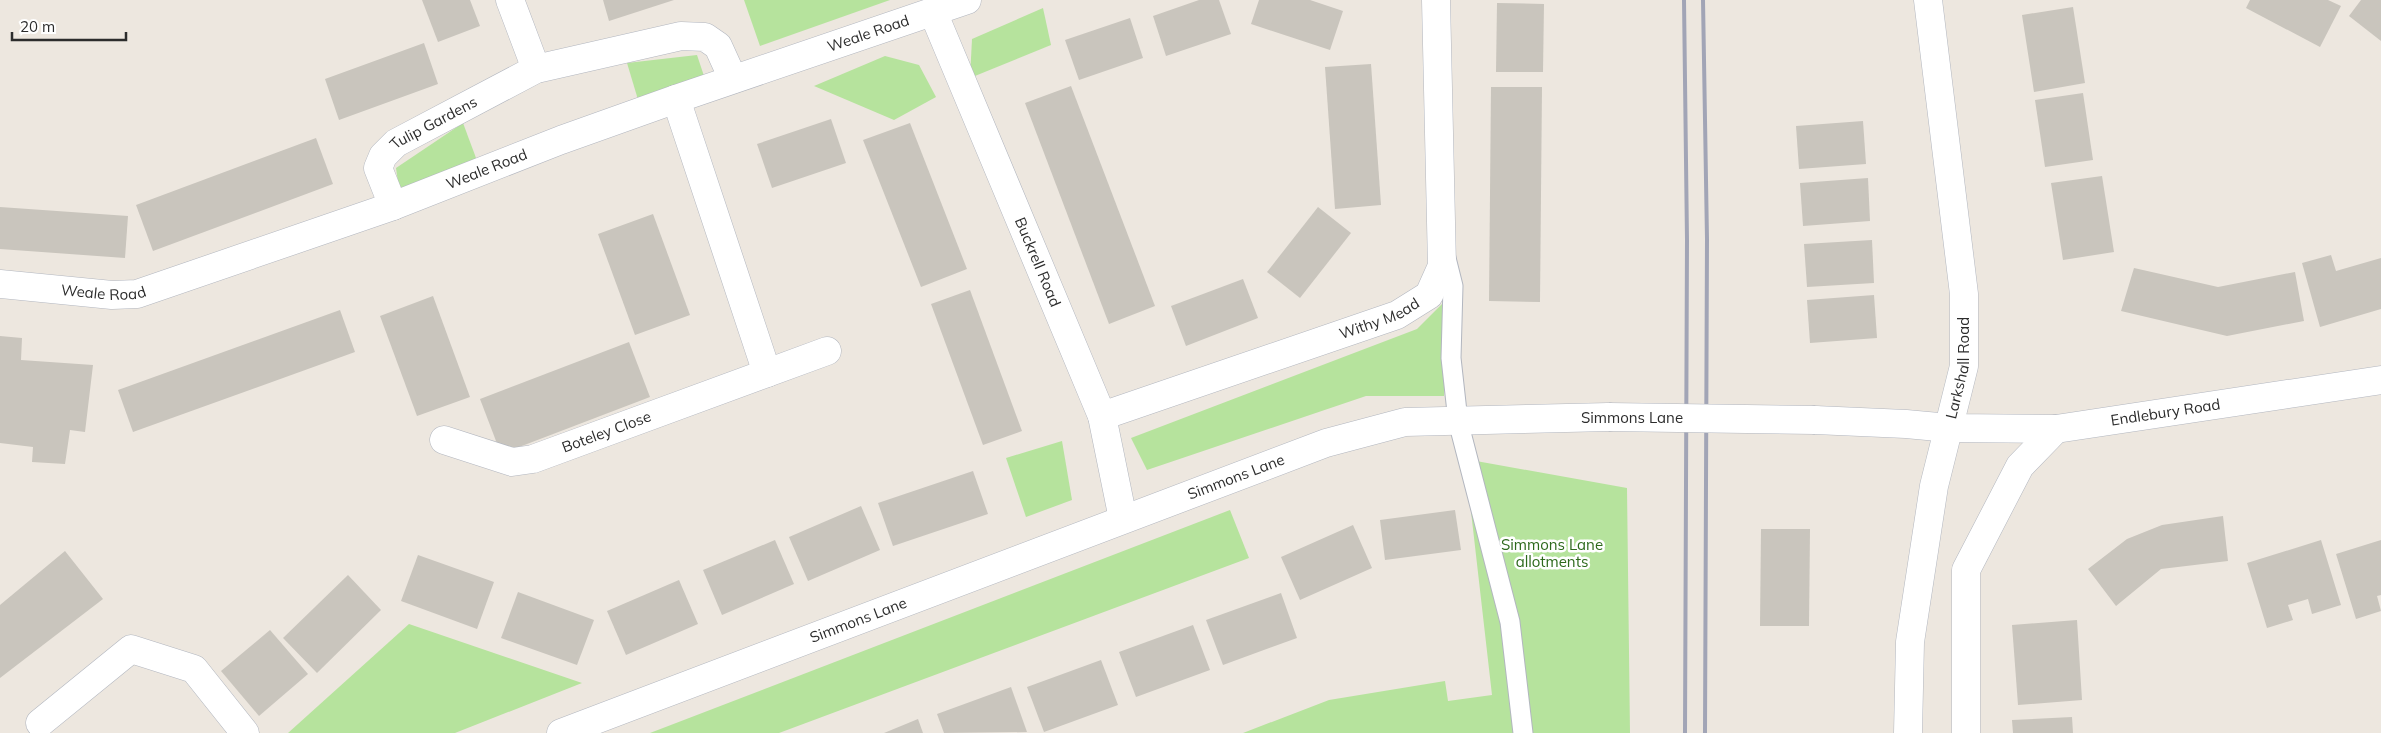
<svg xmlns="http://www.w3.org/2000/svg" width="2381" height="733" font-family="Mulish,sans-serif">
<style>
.green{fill:#b6e39d}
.building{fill:#c9c5bd}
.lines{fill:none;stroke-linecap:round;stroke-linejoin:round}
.service-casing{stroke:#b2b6bf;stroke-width:21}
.minor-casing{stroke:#b2b6bf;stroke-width:29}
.secondary-casing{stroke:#b2b6bf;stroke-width:29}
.service{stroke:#fff;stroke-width:19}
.minor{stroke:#fff;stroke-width:28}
.secondary{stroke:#fff;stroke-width:28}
.rail{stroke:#a2a5b6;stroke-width:4}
.minor-bridge-casing{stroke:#b2b6bf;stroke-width:29;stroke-linecap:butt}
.minor-bridge{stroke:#fff;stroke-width:28}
.labels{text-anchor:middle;stroke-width:5;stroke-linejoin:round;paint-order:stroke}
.street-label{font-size:15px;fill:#2c2c2c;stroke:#fff}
.park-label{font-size:15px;fill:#2d691c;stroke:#fff}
</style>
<rect width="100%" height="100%" fill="#ede7df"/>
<g class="green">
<path d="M744,0H890L760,46Z"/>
<path d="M1043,8L1051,45L970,78L972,39Z"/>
<path d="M697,55L705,79L639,103L627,63Z"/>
<path d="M885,56L919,65L936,97L894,120L814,86Z"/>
<path d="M463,123L479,166L400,197L396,168Z"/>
<path d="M1448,298L1444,396H1366L1147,470L1131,438L1417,329Z"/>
<path d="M1062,441L1072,500L1026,517L1006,458Z"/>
<path d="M1465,459L1627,488L1630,733H1243L1329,700L1445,681L1448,701L1492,695Z"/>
<path d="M1230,510L1249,558L779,733H650Z"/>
<path d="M409,624L582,683L455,733H288Z"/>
</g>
<g class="building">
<path d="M422,0H470L480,26L438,42Z"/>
<path d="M603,0H674L609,21Z"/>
<path d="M1199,0H1219L1231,34L1166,56L1153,16Z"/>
<path d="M1259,0H1310L1343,11L1330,50L1251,24Z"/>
<path d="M2250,0H2328L2341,6L2320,47L2246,8Z"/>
<path d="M2361,0H2381V41L2349,16Z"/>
<path d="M1497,3L1544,4L1543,72H1496Z"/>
<path d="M2073,7L2085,83L2034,92L2022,15Z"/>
<path d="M1130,18L1143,58L1079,80L1065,40Z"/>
<path d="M424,43L438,84L339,120L325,79Z"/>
<path d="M1371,64L1381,205L1335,209L1325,67Z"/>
<path d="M1071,86L1155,306L1109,324L1025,103Z"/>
<path d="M1491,87H1542L1540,302L1489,301Z"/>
<path d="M2083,93L2093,160L2045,167L2035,100Z"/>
<path d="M831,119L846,163L772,188L757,144Z"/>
<path d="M1863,121L1866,164L1799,169L1796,126Z"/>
<path d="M910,123L967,269L921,287L863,140Z"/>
<path d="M316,138L333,184L153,251L136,205Z"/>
<path d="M2102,176L2114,252L2063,260L2051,183Z"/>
<path d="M1868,178L1870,221L1803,226L1800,183Z"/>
<path d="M0,207L128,216L125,258L0,249Z"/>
<path d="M1318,207L1351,233L1300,298L1267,272Z"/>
<path d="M653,214L690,315L635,335L598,234Z"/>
<path d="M1872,240L1874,283L1807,287L1804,244Z"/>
<path d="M2331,255L2336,271L2381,258V309L2320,327L2302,263Z"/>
<path d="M2134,268L2218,287L2295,272L2304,321L2227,336L2121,311Z"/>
<path d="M1243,279L1258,318L1186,346L1171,306Z"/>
<path d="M970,290L1022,431L983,445L931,304Z"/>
<path d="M1874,295L1877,338L1810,343L1807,300Z"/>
<path d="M433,296L470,397L417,416L380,316Z"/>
<path d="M340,310L355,352L133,432L118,390Z"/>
<path d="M0,336L22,338L21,360L93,365L85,432L70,430L65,464L32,462L33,447L0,443Z"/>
<path d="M629,342L650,397L501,454L480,399Z"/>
<path d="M973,471L988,514L893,546L878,503Z"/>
<path d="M861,506L880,550L808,581L789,537Z"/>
<path d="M1455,510L1461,550L1385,560L1380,520Z"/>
<path d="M2223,516L2228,561L2161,569L2116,606L2088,569L2127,539L2162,525Z"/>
<path d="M1353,525L1372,568L1300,600L1281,557Z"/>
<path d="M1761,529H1810L1809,626H1760Z"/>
<path d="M775,540L794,584L722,615L703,570Z"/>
<path d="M2321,540L2341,605L2312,614L2308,599L2288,605L2293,620L2267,628L2247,563Z"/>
<path d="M2381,540V595L2377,596L2381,611L2356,619L2336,554Z"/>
<path d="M65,551L103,599L0,678V605Z"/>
<path d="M418,555L494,582L477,629L401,601Z"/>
<path d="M348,575L381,610L317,673L283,638Z"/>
<path d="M679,580L698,624L626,655L607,611Z"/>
<path d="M518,592L594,620L577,665L501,638Z"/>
<path d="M1281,593L1297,638L1223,665L1206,620Z"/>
<path d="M2077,620L2082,700L2018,705L2012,625Z"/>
<path d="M1193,625L1210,670L1136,697L1119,652Z"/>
<path d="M270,630L308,674L259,716L221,671Z"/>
<path d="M1101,660L1118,705L1044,732L1027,687Z"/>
<path d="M1011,687L1027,732L944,733L937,714Z"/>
<path d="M2072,717L2073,733H2013L2012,720Z"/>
<path d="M918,719L923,733H884Z"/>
</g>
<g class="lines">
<defs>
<path id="service" d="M1443,257L1446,258L1453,286L1451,358L1458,421L1510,622L1523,733"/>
<g id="minor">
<path d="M510,0L536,69"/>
<path id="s1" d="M933,12L1102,416L1123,519"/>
<path d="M676,99L767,373"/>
<path id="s2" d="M393,206L378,168L383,156L396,143L536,69L681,36L705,37L718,46L733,79"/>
<path id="s3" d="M0,284L112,295L137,294L393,206L561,140L676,99L967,0"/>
<path id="s4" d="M1102,416L1397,315L1429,295L1442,266L1436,0"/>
<path id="s5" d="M1815,420L1906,424L1949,428L2056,429L2381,380"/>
<path id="s6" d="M444,440L512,462L533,459L827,351"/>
<path d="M40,723L131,649L194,669L245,733"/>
<path id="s7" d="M561,733L1326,443L1405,422L1609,417"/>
<path d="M1966,733V570L2020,466L2056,429"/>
</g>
<g id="secondary">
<path id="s8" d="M1908,733L1910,642L1934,486L1964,366V294L1928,0"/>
</g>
</defs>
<use href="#service" class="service-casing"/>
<use href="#minor" class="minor-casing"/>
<use href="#secondary" class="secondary-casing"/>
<use href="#service" class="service"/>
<use href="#minor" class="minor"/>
<use href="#secondary" class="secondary"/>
<g class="rail">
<path d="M1684,0L1687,240L1685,733"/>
<path d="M1703,0L1707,239L1705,733"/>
</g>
<defs>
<path id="minor-bridge" d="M1609,417L1815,420"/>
</defs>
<use href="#minor-bridge" class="minor-bridge-casing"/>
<use href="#minor-bridge" class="minor-bridge"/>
</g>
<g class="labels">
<g class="street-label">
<text dy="5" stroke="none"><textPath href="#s3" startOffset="914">Weale Road</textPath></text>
<text dy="5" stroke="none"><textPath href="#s2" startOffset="115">Tulip Gardens</textPath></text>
<text dy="5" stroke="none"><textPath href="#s3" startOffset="509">Weale Road</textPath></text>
<text dy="5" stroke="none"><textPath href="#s1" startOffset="271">Buckrell Road</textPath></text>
<text dy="5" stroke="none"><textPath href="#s3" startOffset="104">Weale Road</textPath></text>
<text dy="5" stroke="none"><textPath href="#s4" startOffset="294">Withy Mead</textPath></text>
<text dy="5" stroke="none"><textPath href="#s8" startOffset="370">Larkshall Road</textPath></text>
<text dy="5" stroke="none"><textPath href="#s5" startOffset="352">Endlebury Road</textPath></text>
<text x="1632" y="423">Simmons Lane</text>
<text dy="5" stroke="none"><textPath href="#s6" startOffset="171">Boteley Close</textPath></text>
<text dy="5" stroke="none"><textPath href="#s7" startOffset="722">Simmons Lane</textPath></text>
<text dy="5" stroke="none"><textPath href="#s7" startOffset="318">Simmons Lane</textPath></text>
</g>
<g class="park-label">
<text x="1552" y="550">Simmons Lane<tspan x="1552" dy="17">allotments</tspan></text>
</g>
</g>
<path d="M12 32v8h114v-8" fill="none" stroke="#2c2c2c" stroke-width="2.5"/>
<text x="20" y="32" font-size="15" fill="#2c2c2c" stroke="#ffffff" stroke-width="4" paint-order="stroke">20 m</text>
</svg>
